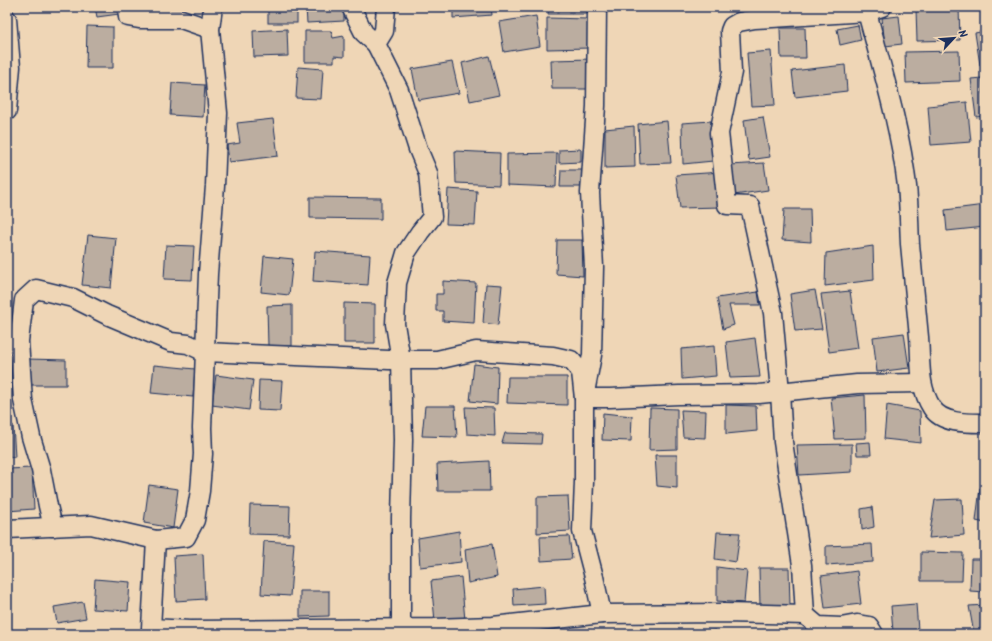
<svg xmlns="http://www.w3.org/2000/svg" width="992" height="641" font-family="Kalam,sans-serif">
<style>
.building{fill:#bbada0;stroke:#1b2f5e}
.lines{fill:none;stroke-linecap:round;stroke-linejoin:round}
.minor-casing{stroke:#1b2f5e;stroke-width:21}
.minor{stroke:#efd6b6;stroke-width:18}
</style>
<rect width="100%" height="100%" fill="#efd6b6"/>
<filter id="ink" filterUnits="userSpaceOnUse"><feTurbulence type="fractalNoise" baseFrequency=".025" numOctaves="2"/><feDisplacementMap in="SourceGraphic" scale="8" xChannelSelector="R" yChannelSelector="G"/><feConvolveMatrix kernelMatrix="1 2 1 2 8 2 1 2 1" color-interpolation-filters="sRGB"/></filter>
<g filter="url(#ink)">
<g class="building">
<path d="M95,7H118L119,14L97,17Z"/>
<rect x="268" y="7" width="29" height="16"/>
<path d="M325,7H344V21L307,23L306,8Z"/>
<path d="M453,7H491L492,15L453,18Z"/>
<path d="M549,7H587V14H548Z"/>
<path d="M959,8L960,40L917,41L916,9Z"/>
<path d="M536,16L540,46L504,52L499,22Z"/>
<path d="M899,16L902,44L885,46L882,18Z"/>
<path d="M547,18L588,19L590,48L547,49Z"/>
<path d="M858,25L861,40L840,45L837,29Z"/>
<path d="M87,26L113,27V68H86Z"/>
<path d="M780,28H805L806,58H781Z"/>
<path d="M287,29L288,56L254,57L253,31Z"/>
<path d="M305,31H331L333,38L344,36V57L334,56V62H305Z"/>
<path d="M985,31V64L980,65L975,33Z"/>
<path d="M771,51L775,105L751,106L747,53Z"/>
<path d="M959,51L960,81L906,83L905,52Z"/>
<path d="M489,56L499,95L470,101L462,63Z"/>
<path d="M593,59L592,89H552L551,60Z"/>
<path d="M452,62L459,93L418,100L412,69Z"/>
<path d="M845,65L847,91L795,97L792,71Z"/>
<path d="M298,67L323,69L321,99L296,98Z"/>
<path d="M982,78L985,102V116L976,117L971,79Z"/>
<path d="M172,83L205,85L203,117L170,115Z"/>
<path d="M967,102L971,142L931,145L928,106Z"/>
<path d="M763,117L770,157L749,160L744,120Z"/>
<path d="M273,119L278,156L229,162L227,145L240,143L237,123Z"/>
<path d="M667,121L671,163L640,164L638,124Z"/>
<path d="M711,121L713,161L683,164L682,123Z"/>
<path d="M634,126L635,167L605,168V129Z"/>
<path d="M581,149V162L559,163V150Z"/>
<path d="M455,151L500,153L499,185L456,183Z"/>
<path d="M557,153L556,187L507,185V154Z"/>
<path d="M764,163L768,190L734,195L730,165Z"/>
<path d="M561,170H582L583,187H560Z"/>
<path d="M722,172L721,207L680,208L676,175Z"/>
<path d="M448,189L477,191L475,225L446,224Z"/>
<path d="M310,197L381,198V219L310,218Z"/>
<path d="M985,205V227L947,231L945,210Z"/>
<path d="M784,209H810L811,242L782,240Z"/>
<path d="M88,235L116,238L111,288L82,285Z"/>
<path d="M557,240H582L583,276L556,274Z"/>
<path d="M166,245L194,246L192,280L164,279Z"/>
<path d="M873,246L874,280L825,286L826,253Z"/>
<path d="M315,251L370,255L368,285L313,281Z"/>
<path d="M264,256L293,259L289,295L261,292Z"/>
<path d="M443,281L476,283L474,323L443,321V311H436V294H443Z"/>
<path d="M486,284L502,285L498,325L483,323Z"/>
<path d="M815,290L822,329L795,331L790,294Z"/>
<path d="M850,291L858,348L829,352L821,294Z"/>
<path d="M758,292L760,305H729L734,325L723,329L717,298Z"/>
<path d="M344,303L375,304V343H344Z"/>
<path d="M292,305V346H268L267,306Z"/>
<path d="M904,333L909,368L877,372L873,337Z"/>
<path d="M755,338L760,377L730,378L726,342Z"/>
<path d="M714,346L716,376L682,379L681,349Z"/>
<path d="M27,359L66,360V385H27Z"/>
<path d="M474,364L498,367L497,404L470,401Z"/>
<path d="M154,365L195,369L193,397L151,393Z"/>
<path d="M216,375L253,380L249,410L212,405Z"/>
<path d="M508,377H567V405L507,403Z"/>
<path d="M259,380L282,381L280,411L258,410Z"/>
<path d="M865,395L866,438L835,439L831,398Z"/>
<path d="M726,405L756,406L757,431L726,434Z"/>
<path d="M887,405L920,411L921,443L884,439Z"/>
<path d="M425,406H455L457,437L422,436Z"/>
<path d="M465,407L494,408L495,436L467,434Z"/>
<path d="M650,408L677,409V449L649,450Z"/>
<path d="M681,410L706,411L705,438L683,437Z"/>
<path d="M603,413L632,416L631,441L602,440Z"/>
<path d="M13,425L15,457L7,458V426Z"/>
<path d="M505,433L542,434L541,444L502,443Z"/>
<path d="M870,442L871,455H857L856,443Z"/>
<path d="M852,444V472L799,475L797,445Z"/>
<path d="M655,455H677V488L657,486Z"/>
<path d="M489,461L490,491H438L437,464Z"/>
<path d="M32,468L34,509L7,511V469Z"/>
<path d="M149,485L178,489L173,528L144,523Z"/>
<path d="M980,488L985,489V523L976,521Z"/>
<path d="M568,496L570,531L537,533V497Z"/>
<path d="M962,499L964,535L929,538L935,500Z"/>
<path d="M250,505L290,506L289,535L249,534Z"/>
<path d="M872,507L874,527L862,530L861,509Z"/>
<path d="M459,531L461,562L420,567L418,538Z"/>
<path d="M717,532L740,533L736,562L715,559Z"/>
<path d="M569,536L572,559L541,561L540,537Z"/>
<path d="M264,541L294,543L290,596L261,594Z"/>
<path d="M492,544L497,577L468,583L465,549Z"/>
<path d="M872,544L873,562L826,565V546Z"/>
<path d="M921,552L963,553L962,581H921Z"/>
<path d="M203,554L205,599L176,601L174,556Z"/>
<path d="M971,559H985V592L970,591Z"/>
<path d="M717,567L747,571L744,603L717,601Z"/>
<path d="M759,568H789L790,606L760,605Z"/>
<path d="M857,571L861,604L825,608L821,576Z"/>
<path d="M461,577L465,620L435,621L431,581Z"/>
<path d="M95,579L130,582L128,611L93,609Z"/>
<path d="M544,586L545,604L514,606L513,589Z"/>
<path d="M300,591H329V616L300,617Z"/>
<path d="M83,602L86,618L57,623L54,607Z"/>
<path d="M916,604L918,630L893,632L891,606Z"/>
<path d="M985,605V634H974L969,606Z"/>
<path d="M716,630V634H686L685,632Z"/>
</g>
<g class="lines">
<defs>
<g id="minor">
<path d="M127,7L128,17L139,19H181L210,29"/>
<path d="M351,7L364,33L376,44"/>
<path d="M386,7L384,31L376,44L399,90L418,149L428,173L432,217L420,232L406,253L397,283L395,324L401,360L403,440L401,518V628"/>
<path d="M597,7L596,106L590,193L594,267L592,355L584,398V482L582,531L594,577L602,614"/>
<path d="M867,12C882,69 900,127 907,186C909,205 909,224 910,244C913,275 916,306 919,337C921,362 918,386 932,408C942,424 969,423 985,423"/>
<path d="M7,19L11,67L7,111"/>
<path d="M53,527L48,506L41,470L31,437L23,400L19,341L24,300L36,289L73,298L107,315L171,342L188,344L205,352L389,360H437L476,351L553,356L571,360L581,372L584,398H610L679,395L759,394L857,384L922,383"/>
<path d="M7,529L91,525L156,540L186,537L195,520L200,491L203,454L202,428L208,274L215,186L218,113L210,29L213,7"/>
<path d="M156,540L151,628L190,630L434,628L493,626L602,614L724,613L805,615"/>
<path d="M874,634L869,626L857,624L841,627L818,626L805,615L802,565L783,442L780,392L773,313L750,206L727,205L719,133L732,72L730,31L732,26L739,22L755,19L867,12L882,7"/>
</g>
</defs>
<use href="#minor" class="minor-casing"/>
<use href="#minor" class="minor"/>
</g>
</g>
<rect width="992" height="641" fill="none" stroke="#efd6b6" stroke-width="24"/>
<rect x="12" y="12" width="968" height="617" fill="none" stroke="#1b2f5e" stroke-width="1.5" filter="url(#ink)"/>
<g transform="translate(954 38) rotate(64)" stroke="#efd6b6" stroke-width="3" paint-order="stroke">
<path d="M0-3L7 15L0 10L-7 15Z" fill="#1b2f5e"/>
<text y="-6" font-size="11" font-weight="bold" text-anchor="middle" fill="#1b2f5e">N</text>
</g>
</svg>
